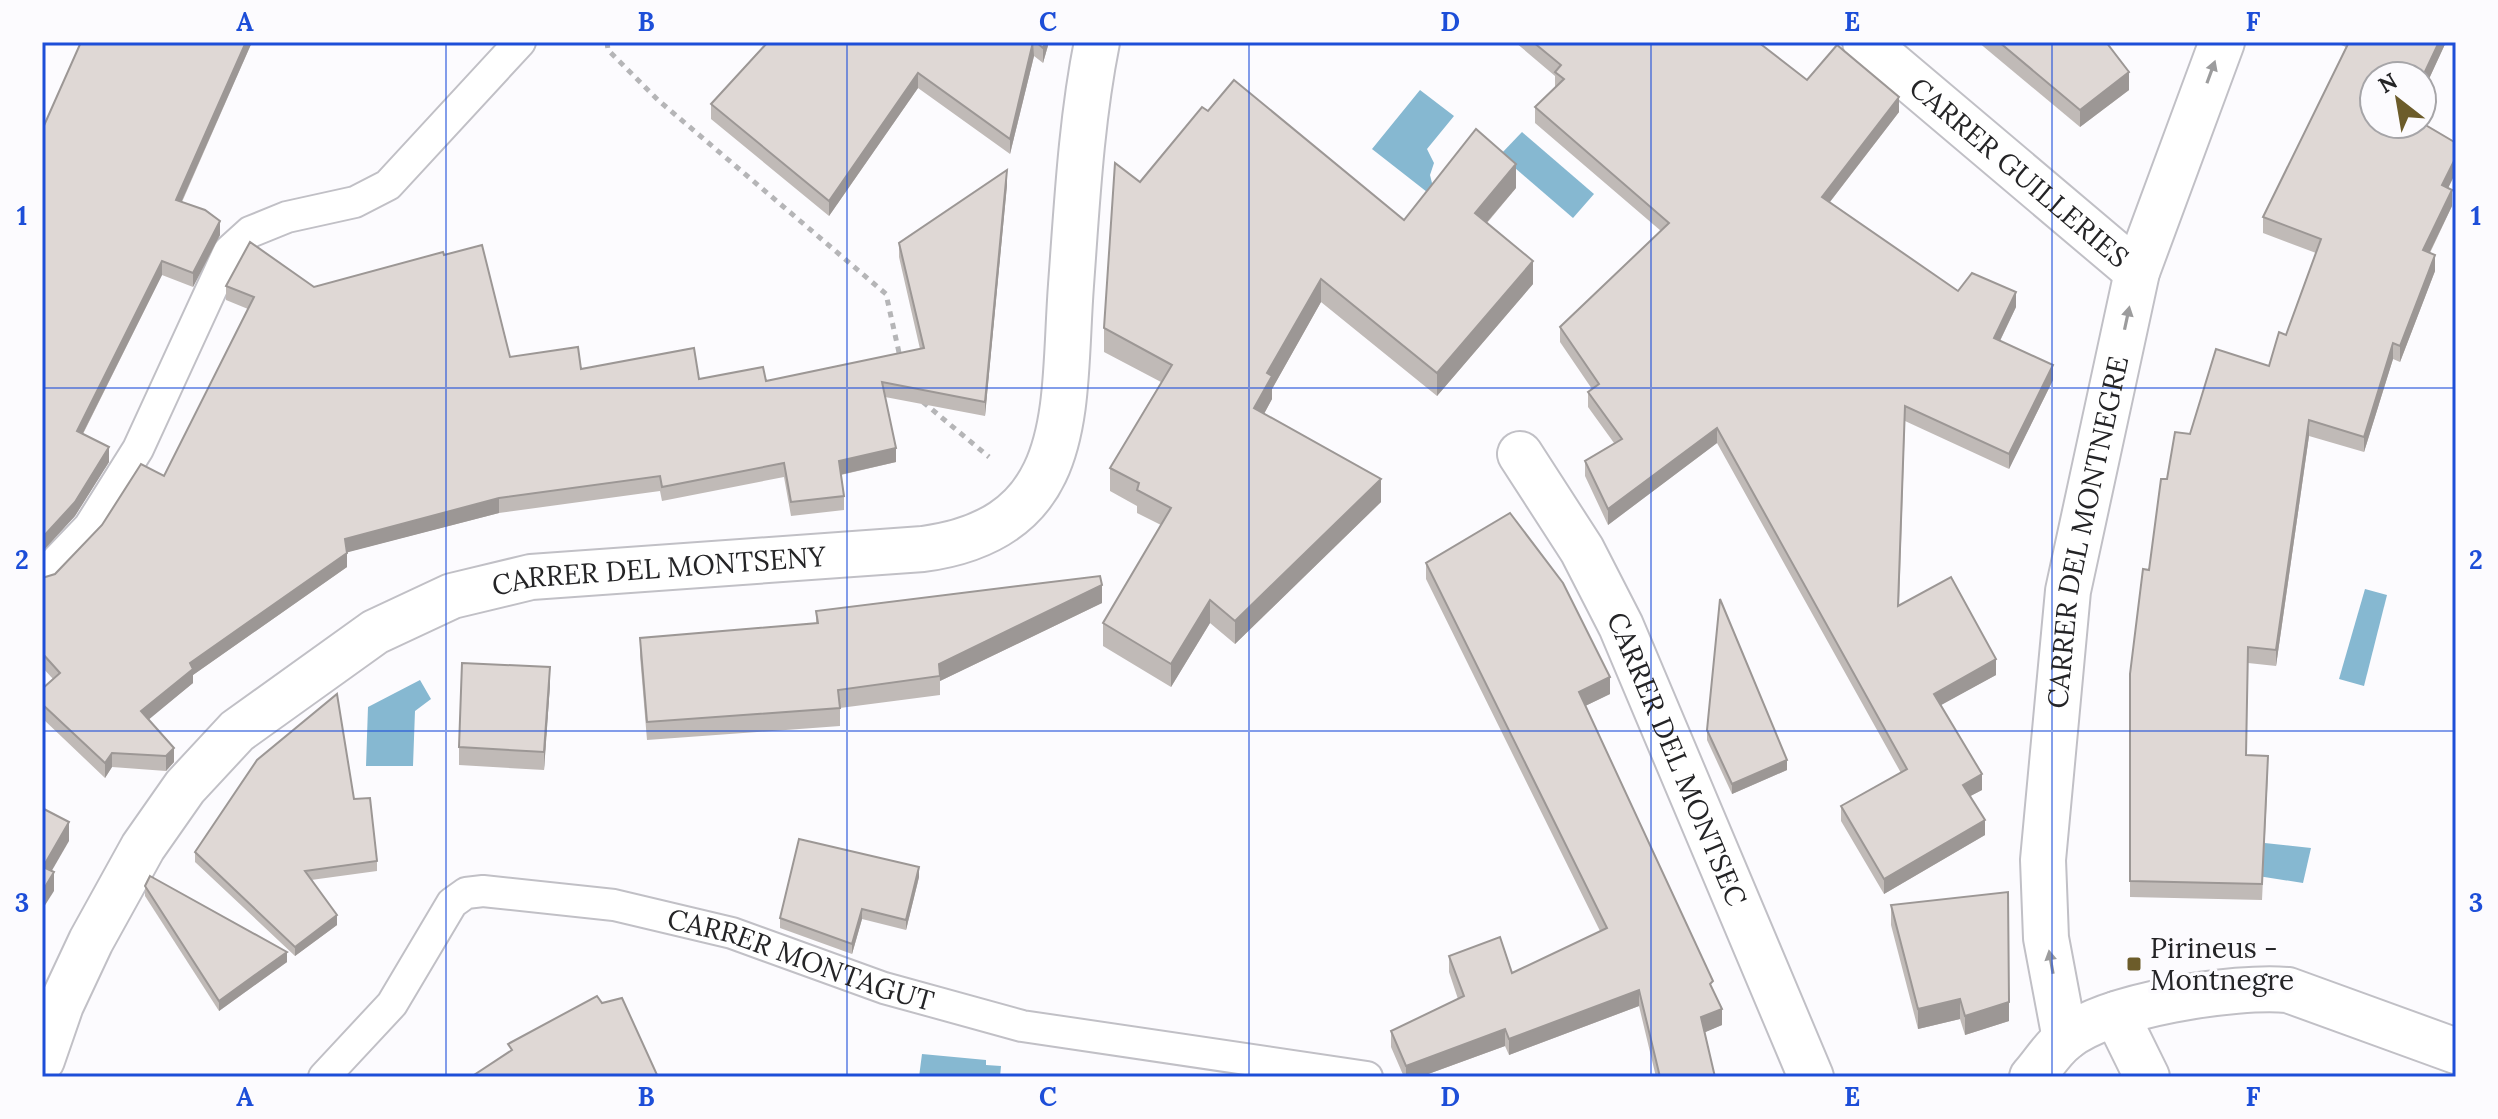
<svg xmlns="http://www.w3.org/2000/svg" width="2498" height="1119" font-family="Lora,serif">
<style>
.water{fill:#86b8d1}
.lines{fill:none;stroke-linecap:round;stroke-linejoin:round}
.service-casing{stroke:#c1c0c6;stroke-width:34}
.minor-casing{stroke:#c1c0c6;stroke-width:48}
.path{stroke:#b5b5b7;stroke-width:5;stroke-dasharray:6 6;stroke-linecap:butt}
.service{stroke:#fff;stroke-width:30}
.minor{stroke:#fff;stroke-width:44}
.wall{fill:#c0bab7}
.shaded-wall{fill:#9c9795}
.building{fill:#dfd8d5;stroke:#9c9795;stroke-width:2}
.oneway{fill:#9c9c9d}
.grid{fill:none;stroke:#1d4ed8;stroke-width:2;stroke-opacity:0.55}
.poi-dot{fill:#6c5c2a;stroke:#fcfbfe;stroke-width:3}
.labels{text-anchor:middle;stroke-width:7;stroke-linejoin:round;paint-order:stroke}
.street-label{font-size:28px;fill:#242426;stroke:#fcfbfe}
.poi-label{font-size:28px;fill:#242426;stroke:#fcfbfe;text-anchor:start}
.neatline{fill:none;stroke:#1d4ed8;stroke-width:3}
.grid-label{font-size:26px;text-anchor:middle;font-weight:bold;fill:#1d4ed8}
</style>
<rect width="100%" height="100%" fill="#fcfbfe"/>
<g class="water">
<path d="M1420,90L1454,116L1427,149L1434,163L1430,175L1433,187L1427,192L1372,149Z"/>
<path d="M1522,132L1594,194L1573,218L1500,155Z"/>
<path d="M2365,589L2387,595L2364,686L2339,679Z"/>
<path d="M420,680L431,699L415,711L413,766H366L368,707Z"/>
<path d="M2246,841L2311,848L2303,883L2239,873Z"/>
<path d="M922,1054L986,1060V1065L1001,1066L1000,1077H919Z"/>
</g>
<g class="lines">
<defs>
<g id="service">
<path d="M42,576L89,527L138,449L229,251L250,232L287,217L355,202L388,185L520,42"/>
<path id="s1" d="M324,1077L392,1004L452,903L466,893L483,891L614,905L732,933L884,988L1022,1026L1367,1077"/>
</g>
<g id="minor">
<path id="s2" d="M1865,42L2137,272"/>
<path id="s3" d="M1520,454L1582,550L1621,626L1811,1077"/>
<path d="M2116,1014L2147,1077"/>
<path id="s4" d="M2065,1039L2046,938L2043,860L2068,591L2137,272L2222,42"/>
<path id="s5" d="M42,1060L61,1005L91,941L143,847L185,787L237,731L375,632L452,596L531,577L923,549C1079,528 1062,406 1071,285C1077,204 1081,122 1097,42"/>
<path d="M2032,1077C2043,1065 2052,1049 2065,1039C2105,1005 2236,985 2288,990L2456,1051"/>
</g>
</defs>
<use href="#service" class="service-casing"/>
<use href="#minor" class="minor-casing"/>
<g class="path">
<path d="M607,42L608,50L658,100L886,294L900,357"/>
<path d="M923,402L989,457"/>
</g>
<use href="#service" class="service"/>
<use href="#minor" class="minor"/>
</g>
<g class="wall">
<path d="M81,42H252L182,202L220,235L193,287L162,275L83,434L109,462L75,516L42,552V130Z"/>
<path d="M767,42H1049L1043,63L1034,56L1010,154L918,88L829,216L711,119V104Z"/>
<path d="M1515,42H1758L1807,80L1899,112L1830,202L1958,291L2016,307L2000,341L2053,380L2009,469L1905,421L1899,606L1996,675L1940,705L1982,790L1970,796L1985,835L1884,894L1841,821V806L1901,773L1717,443L1608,525L1585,476V461L1614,443L1588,407V392L1592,389L1560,342V327L1661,231L1535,123V107L1555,87V76Z"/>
<path d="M1978,42H2106L2129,90L2080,127Z"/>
<path d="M2334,42H2446L2422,94L2374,76L2448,188L2452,206L2430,253L2435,271L2400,362L2393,359L2364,452L2309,436L2276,666L2248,663L2246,755L2268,772L2262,900L2130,897V674L2167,479L2190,434L2269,366L2286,335L2316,253L2263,233V217L2346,47Z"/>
<path d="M1140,182L1404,220L1516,188L1487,223L1533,284L1437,396L1321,302L1272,389V399L1264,414L1381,502L1235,644L1210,623L1171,687L1103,646V623L1161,525L1137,513V506L1110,491V468L1161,382L1104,352V328Z"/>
<path d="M1007,185L985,416L885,397L896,462L841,475L844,496V510L791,516L784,477L662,501L660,491L499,513L347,552V567L193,675V683L148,719L174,762L166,771L112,767L105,778L42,718V689L53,679L42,667V578L55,574L164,476L248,309L226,300V286L314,287L444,255L510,357L581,369L699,379L766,381L920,349L899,257V243Z"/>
<path d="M1426,563L1610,694L1585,706L1713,992L1722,1025L1705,1032L1715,1077H1656L1639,1006L1509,1055L1505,1046L1420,1077H1404L1391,1047V1031L1458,999L1449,972V956L1512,973L1600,931L1426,579Z"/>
<path d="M1102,603L940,681V695L840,708V726L647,740L640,656V638L816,623V611Z"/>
<path d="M550,685L544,770L459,765V747Z"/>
<path d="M1707,730L1787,770L1732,794L1707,740Z"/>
<path d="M354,799L377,861V871L311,880L337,925L295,956L195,862V852Z"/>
<path d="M919,877L906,930L862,919L852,954L780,928V918Z"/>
<path d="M145,886L287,962L219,1011L145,896Z"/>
<path d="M1891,905L2009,1021L1965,1035L1960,1019L1918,1029L1891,925Z"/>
</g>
<g class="shaded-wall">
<path d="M246,42H252L176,214V200Z"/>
<path d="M1033,42L1034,56L1010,154V139Z"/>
<path d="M1045,42H1049L1043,63V48Z"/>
<path d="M2439,42H2446L2422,94V78Z"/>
<path d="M2129,72V90L2080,127V110Z"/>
<path d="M918,73V88L829,216V201Z"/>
<path d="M1899,97V112L1822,212V197Z"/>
<path d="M2456,157V172L2442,201V185Z"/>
<path d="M1516,164V188L1475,236V213Z"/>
<path d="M1007,170V185L985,416V402Z"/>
<path d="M2452,190V206L2423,266V250Z"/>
<path d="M220,221V235L193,287V273Z"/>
<path d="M2435,255V271L2400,362V346Z"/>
<path d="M162,261V275L77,445V431Z"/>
<path d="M1533,261V284L1437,396V373Z"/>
<path d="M1321,279V302L1272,389V399L1254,432V408L1267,373Z"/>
<path d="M2016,292V307L1994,353V338Z"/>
<path d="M2393,343V359L2364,452V437Z"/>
<path d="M2053,365V380L2009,469V454Z"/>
<path d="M2309,420V436L2276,666V650Z"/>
<path d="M1717,428V443L1608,525V509Z"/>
<path d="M109,447V462L75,516L42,552V538Z"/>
<path d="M896,448V462L839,475V461Z"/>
<path d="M1381,479V502L1235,644V621Z"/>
<path d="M499,498V513L345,553V539Z"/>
<path d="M347,553V567L193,675V683L141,726V711L190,663Z"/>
<path d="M1102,585V603L940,681L939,664Z"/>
<path d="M1210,600V623L1171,687V664Z"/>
<path d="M1996,659V675L1934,709V694Z"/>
<path d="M550,667V685L544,770V752Z"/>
<path d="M1610,677V694L1579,709V692Z"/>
<path d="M174,748V762L166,771V756Z"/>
<path d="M112,753V767L105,778V763Z"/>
<path d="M1787,760V770L1732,794V784Z"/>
<path d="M1982,774V790L1963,800V785Z"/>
<path d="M1985,820V835L1884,894V879Z"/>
<path d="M69,822V841L43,886V867Z"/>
<path d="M919,867V877L906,930V920Z"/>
<path d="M54,872V891L42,910V892Z"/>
<path d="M862,909V919L852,954V944Z"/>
<path d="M337,915V925L295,956V947Z"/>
<path d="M287,952V962L219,1011V1001Z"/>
<path d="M1639,990V1006L1509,1055V1039Z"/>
<path d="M1960,999V1019L1918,1029V1009Z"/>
<path d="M2009,1002V1021L1965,1035V1016Z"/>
<path d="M1722,1009V1025L1701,1034V1017Z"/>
<path d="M1505,1029V1046L1420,1077H1406V1066Z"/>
</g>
<g class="building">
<path d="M81,42H246L176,200L205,210L220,221L193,273L162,261L77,431L109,447L75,502L42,538V130Z"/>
<path d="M768,42H1033L1010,139L918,73L829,201L711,104Z"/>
<path d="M1036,42H1045L1043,48Z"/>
<path d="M1533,42H1758L1807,80L1837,45L1899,97L1822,197L1958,291L1972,273L2016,292L1994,338L2053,365L2009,454L1905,406L1898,606L1951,577L1996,659L1934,694L1982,774L1963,785L1985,820L1884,879L1841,806L1907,769L1717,428L1608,509L1585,461L1622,439L1588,392L1599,384L1560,327L1669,223L1535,107L1564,79L1555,72L1561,65Z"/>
<path d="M1999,42H2106L2129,72L2080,110Z"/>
<path d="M2349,42H2439L2422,78V76H2374V124H2422V123L2456,143V157L2442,185L2452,190L2423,250L2435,255L2400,346L2393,343L2364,437L2309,420L2276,650L2248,647L2246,755L2268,756L2262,884L2130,881V674L2143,569L2149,570L2161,479H2167L2175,432L2190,434L2216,349L2269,366L2279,332L2286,335L2321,239L2263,217Z"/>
<path d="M1234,80L1404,220L1476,129L1516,164L1475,213L1533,261L1437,373L1321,279L1267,373L1272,376L1254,408L1381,479L1235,621L1210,600L1171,664L1103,623L1171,508L1137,490L1139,483L1110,468L1172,365L1104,328L1115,163L1140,182L1202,107L1208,111Z"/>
<path d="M1007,170L985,402L882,382L896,448L839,461L844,496L791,502L784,463L662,487L660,476L499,498L345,539L347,553L190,663L193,669L141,711L174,748L166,756L112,753L105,763L42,704V689L60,673L42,653V578L55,574L102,525L141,464L164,476L254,297L226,286L250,242L314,287L443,252L444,255L482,245L510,357L578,347L581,369L694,348L699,379L763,367L766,381L924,348L899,243Z"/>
<path d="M1510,513L1563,583L1610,677L1579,692L1713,981L1710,984L1722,1009L1701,1017L1715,1077H1660L1639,990L1509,1039L1505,1029L1406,1066L1391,1031L1464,996L1449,956L1500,937L1512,973L1607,928L1426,563Z"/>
<path d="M1100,576L1102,585L939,664L940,676L838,690L840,708L647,722L640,638L818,623L816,611Z"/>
<path d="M1720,599L1787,760L1732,784L1707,730Z"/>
<path d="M462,663L550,667L544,752L459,747Z"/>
<path d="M337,694L354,799L370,798L377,861L305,871L337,915L295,947L195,852L257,760Z"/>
<path d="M42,808L69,822L43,867L54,872L42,892Z"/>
<path d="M799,839L919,867L906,920L862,909L852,944L780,918Z"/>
<path d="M150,876L287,952L219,1001L145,886Z"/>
<path d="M2008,892L2009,1002L1965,1016L1960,999L1918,1009L1891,905Z"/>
<path d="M597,996L602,1003L622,998L658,1077H471L512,1050L508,1044Z"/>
</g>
<defs><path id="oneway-solid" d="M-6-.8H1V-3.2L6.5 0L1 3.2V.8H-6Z" transform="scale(2)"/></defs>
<g class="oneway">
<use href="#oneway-solid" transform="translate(2211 72) rotate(-70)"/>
<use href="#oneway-solid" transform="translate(2127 318) rotate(-78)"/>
<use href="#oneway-solid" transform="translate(2051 962) rotate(-100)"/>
</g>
<path class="grid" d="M446,42V1077M847,42V1077M1249,42V1077M1651,42V1077M2052,42V1077M42,388H2456M42,731H2456"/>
<rect class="poi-dot" x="2126" y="956" width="16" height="16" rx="4"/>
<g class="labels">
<g class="street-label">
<text dy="10" stroke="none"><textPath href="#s2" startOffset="202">CARRER GUILLERIES</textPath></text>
<text dy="10" stroke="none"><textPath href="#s4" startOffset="512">CARRER DEL MONTNEGRE</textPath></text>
<text dy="10" stroke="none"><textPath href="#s5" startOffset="850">CARRER DEL MONTSENY</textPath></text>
<text dy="10" stroke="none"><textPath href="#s3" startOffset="344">CARRER DEL MONTSEC</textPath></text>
<text dy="10" stroke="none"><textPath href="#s1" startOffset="578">CARRER MONTAGUT</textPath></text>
</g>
<g class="poi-label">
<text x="2150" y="958">Pirineus -<tspan x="2150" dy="32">Montnegre</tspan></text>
</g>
</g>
<rect width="2498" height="1119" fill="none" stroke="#fcfbfe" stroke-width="88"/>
<g transform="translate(2398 100) rotate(329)"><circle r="38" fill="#fcfbfe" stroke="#a6a5a8" stroke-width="2"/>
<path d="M0-6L14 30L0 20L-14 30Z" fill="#6c5c2a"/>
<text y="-12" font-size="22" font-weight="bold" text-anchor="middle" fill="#242426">N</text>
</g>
<rect x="44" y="44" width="2410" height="1031" class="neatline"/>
<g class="grid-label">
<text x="245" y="31">A</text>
<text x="646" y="31">B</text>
<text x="1048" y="31">C</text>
<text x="1450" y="31">D</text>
<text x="1852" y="31">E</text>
<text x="2253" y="31">F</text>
<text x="22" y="225">1</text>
<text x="2476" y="225">1</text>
<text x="22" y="569">2</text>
<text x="2476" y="569">2</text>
<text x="22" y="912">3</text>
<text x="2476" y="912">3</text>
<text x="245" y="1106">A</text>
<text x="646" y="1106">B</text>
<text x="1048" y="1106">C</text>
<text x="1450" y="1106">D</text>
<text x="1852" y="1106">E</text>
<text x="2253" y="1106">F</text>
</g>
</svg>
